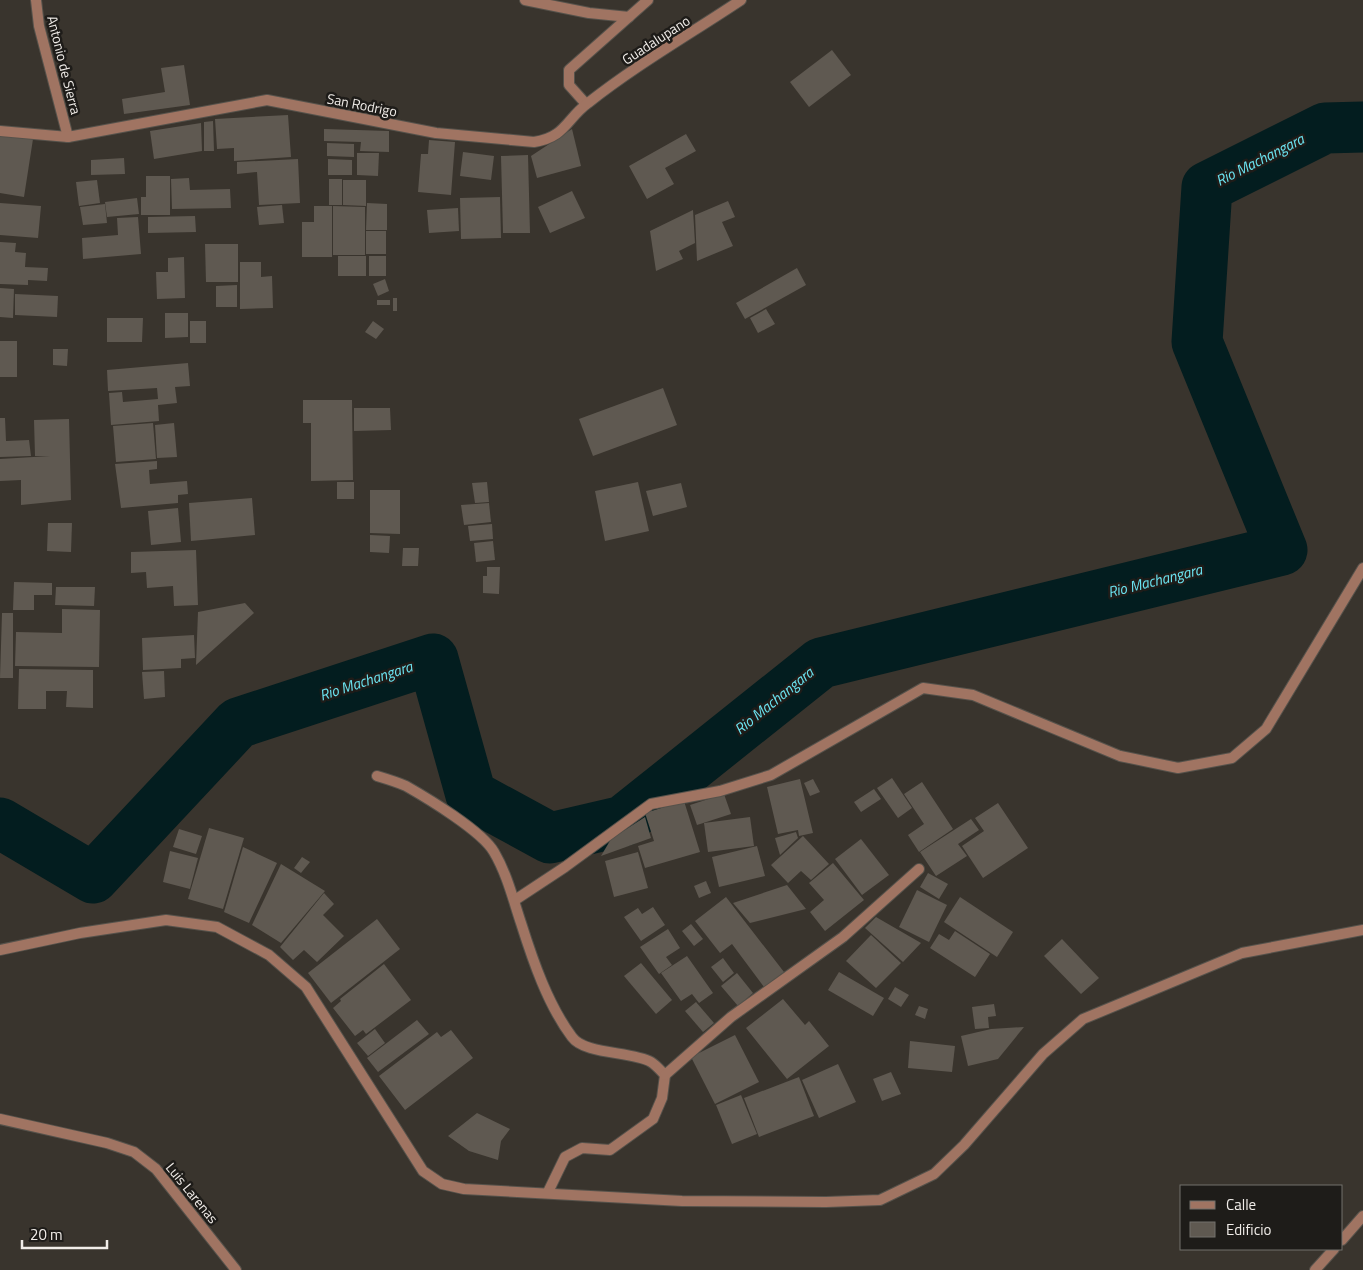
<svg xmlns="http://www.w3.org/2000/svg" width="1363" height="1270" font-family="'Titillium Web',sans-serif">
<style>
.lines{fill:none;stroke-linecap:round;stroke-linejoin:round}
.river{stroke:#031d1f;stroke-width:51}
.building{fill:#5f5951}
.street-casing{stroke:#56524b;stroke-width:12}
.street{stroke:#a07462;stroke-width:10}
.labels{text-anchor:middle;stroke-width:5;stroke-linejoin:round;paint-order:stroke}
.street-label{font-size:14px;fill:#f1ede9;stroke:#1e1c19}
.water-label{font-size:15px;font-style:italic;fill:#6be4f1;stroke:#1e1c19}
</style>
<rect width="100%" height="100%" fill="#39342d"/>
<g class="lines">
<path class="river" d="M0,823L93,878L238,723L433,659L471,795L550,838L623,821L821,663L1282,550L1197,342L1207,187L1325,128L1363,127"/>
</g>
<g class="building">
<path d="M832,50L851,75L809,107L790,82Z"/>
<path d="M184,65L190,105L124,114L122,99L165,92L161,68Z"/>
<path d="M288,115L291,157L234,161V148L217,149L215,119Z"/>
<path d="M213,121L214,151H204V122Z"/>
<path d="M201,123L202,151L154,159L150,131Z"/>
<path d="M324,129L389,131V152L360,151L361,142L324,141Z"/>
<path d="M572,129L581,166L537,178L531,156Z"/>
<path d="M0,134L33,139L24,197L0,193Z"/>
<path d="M686,134L696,151L665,168L674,184L647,199L629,166Z"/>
<path d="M429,140L455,142L451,195L418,192L421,154H428Z"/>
<path d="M327,143L354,144V157L327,156Z"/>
<path d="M463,152L494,156L491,180L460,176Z"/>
<path d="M357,153H379L378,176L357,175Z"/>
<path d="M528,155L530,233H503L501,156Z"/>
<path d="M124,158L125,174L91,175V160Z"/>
<path d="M298,159L300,203L259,205L257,172L237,174V162Z"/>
<path d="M328,159L352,160V175H328Z"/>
<path d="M146,176H170V215H141V197H146Z"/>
<path d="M189,178L190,190L230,189L231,208L172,209L171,179Z"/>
<rect x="329" y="179" width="13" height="26"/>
<path d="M97,180L100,203L79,206L76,182Z"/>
<path d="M343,180H366V206L343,205Z"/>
<path d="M572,191L585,218L550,233L538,207Z"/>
<path d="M500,197L501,238L461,239L460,198Z"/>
<path d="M137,198L139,214L107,217L105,202Z"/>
<path d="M728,201L735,217L722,222L733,246L697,261L695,215Z"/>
<path d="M0,203L41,206L38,238L0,235Z"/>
<path d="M367,203L387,204V230H366Z"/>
<path d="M105,204L107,223L83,225L80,207Z"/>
<path d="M282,205L284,223L259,225L257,207Z"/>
<path d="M314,206H332V257H302V222H314Z"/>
<path d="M333,206L365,207V255H333Z"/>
<path d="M458,208L459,231L429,233L427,210Z"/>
<path d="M693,210L695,243L679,251L683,259L656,271L650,231Z"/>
<path d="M195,216L196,232L148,233V217Z"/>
<path d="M138,217L141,254L83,259L82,238L118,235L117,218Z"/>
<rect x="366" y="231" width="20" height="23"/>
<path d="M0,242L16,243L15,252L26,253L25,267L48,268L47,281L28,280V285L0,284Z"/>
<path d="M205,244H238V282H206Z"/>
<rect x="338" y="256" width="28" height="20"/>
<rect x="369" y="256" width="17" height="20"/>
<path d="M184,257L185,298L157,299L156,272H168V258Z"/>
<path d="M240,262H261V277L272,276L273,308L240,309Z"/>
<path d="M797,268L806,285L745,319L736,303Z"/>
<path d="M385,279L389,291L378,296L373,284Z"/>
<path d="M237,285V307H216V286Z"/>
<path d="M0,288L14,289L13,318L0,317Z"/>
<path d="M15,294L58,296L57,317L15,315Z"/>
<rect x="393" y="298" width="4" height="13"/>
<rect x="377" y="300" width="13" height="5"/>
<path d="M766,309L775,324L758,333L750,318Z"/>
<path d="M165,313H188V337L165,338Z"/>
<path d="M107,318H143L142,342H107Z"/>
<rect x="190" y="321" width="16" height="22"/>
<path d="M373,321L384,329L376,339L365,332Z"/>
<rect x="0" y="341" width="17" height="36"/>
<path d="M53,349H68L67,366L53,365Z"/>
<path d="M188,363L190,386L175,387L177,403L158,405L159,421L111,425L109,393L122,392L123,402L158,399L157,388L108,391L107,370Z"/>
<path d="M663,388L677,425L593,456L579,419Z"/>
<path d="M303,400H352L353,480L311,481V423H303Z"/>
<path d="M354,408H390L391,430L354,431Z"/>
<path d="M0,418H5L6,441L29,440L31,456L0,457Z"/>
<path d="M69,419L71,500L21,505V480L0,481V459L50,456H35L34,420Z"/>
<path d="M153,423L156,459L116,462L113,426Z"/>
<path d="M174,423L177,457L157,458L155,425Z"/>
<path d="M157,461V469L149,470L150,484L187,481L188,494L178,495V503L121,508L115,464Z"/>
<rect x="337" y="482" width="17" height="17"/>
<path d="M487,482L489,502L475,503L472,483Z"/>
<path d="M638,482L649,531L605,541L595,491Z"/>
<path d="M681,483L687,507L653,516L646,491Z"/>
<path d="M370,490H400V534L370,533Z"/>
<path d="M252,498L255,535L191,541L189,503Z"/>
<path d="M489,503L491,522L464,525L461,505Z"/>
<path d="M178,508L181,542L151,545L148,511Z"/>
<path d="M48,523H72L71,552L47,551Z"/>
<path d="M492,524L493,539L470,541L468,526Z"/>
<path d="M370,535L390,536L389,553L370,552Z"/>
<path d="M493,541L495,560L476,562L474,543Z"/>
<path d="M403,548H419L418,566H402Z"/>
<path d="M196,550L198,605L174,606L173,586L147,588L146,572L131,573V552Z"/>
<path d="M487,567H500L499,594L483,593V576H487Z"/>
<path d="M14,582L52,583V595H34V610H13Z"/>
<path d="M56,587H95L94,606L55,605Z"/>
<path d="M245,603L254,613L196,665L198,612Z"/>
<path d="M62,609L100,610L99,667L15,666L16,632L62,633Z"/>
<path d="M2,613H13V678H0Z"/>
<path d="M194,635L195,658L181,659V668L143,670L142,638Z"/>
<path d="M19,669L93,670V708L66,707L67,691H46V709H18Z"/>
<path d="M164,671L165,697L144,699L142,672Z"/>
<path d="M892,778L912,808L898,818L877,788Z"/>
<path d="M800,779L813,833L799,836L798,830L778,834L767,787Z"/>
<path d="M813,779L820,792L810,796L804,783Z"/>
<path d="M922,782L953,829L919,852L908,835L924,824L904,794Z"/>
<path d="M874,789L881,799L861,812L854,802Z"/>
<path d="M724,794L731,814L697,825L690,805Z"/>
<path d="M684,801L700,852L645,868L638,846L654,841L645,813Z"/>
<path d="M998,803L1028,848L983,878L962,846L984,831L975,818Z"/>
<path d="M645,817L651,838L601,856L611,839Z"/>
<path d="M750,817L754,846L708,852L704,823Z"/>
<path d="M971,819L979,830L958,844L967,856L936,876L920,852Z"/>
<path d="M209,828L244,838L223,909L188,899Z"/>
<path d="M179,829L202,836L196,854L173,847Z"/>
<path d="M796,832L798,838L780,855L775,838Z"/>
<path d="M803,836L829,864L811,880L801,871L788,883L771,865Z"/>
<path d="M861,839L889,875L862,895L835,859Z"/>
<path d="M757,846L765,876L719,887L712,857Z"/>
<path d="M243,847L277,863L249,923L224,912Z"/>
<path d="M170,851L198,858L190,889L163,882Z"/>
<path d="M638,852L648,888L614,897L605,861Z"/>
<path d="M302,857L310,862L301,873L294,868Z"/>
<path d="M833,863L864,900L825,931L810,912L824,900L809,883Z"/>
<path d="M281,864L325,891L281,943L252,925Z"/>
<path d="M928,873L948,884L939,899L920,887Z"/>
<path d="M706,881L711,893L699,898L694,886Z"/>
<path d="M787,885L806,909L750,923L733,903Z"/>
<path d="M917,890L947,905L929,942L899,927Z"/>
<path d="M324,893L334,904L323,915L344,936L317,962L304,950L293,960L280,947Z"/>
<path d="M726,897L784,972L764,987L732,944L720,953L695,921Z"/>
<path d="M960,897L1013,932L997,957L944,922Z"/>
<path d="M653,907L665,925L641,941L624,917L638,908L642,914Z"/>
<path d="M876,917L921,943L903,962L865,928Z"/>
<path d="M377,919L400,949L331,1003L308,973Z"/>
<path d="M691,924L703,939L694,946L682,931Z"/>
<path d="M668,929L680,948L666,957L672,965L659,974L640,947Z"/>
<path d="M955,931L990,954L975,977L930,948L939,934L949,940Z"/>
<path d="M871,935L901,963L876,988L846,961Z"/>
<path d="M1062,939L1099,978L1081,994L1044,956Z"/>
<path d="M687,956L713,993L699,1003L692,994L681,1001L661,973Z"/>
<path d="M723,958L734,973L723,982L711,967Z"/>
<path d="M641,963L672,1000L656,1014L624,976Z"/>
<path d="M384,964L411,1000L366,1034L363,1030L355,1036L333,1008L341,1001L340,999Z"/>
<path d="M839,972L884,998L873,1016L828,990Z"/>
<path d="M737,973L753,993L738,1006L721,986Z"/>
<path d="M895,987L909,995L901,1007L888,999Z"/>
<path d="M783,999L805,1025L809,1021L829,1046L787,1079L746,1028Z"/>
<path d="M696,1002L714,1023L703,1032L685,1011Z"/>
<path d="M994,1004L996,1016L988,1017L989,1028L975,1029L972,1007Z"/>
<path d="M919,1006L928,1009L925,1019L915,1015Z"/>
<path d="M417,1020L429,1034L378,1072L367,1058Z"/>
<path d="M1024,1027L998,1059L968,1066L961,1036L991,1029Z"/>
<path d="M375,1029L385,1043L368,1056L357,1043Z"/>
<path d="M451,1030L473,1058L405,1110L379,1076L437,1032L441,1037Z"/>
<path d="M735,1035L759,1082L715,1104L691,1057Z"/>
<path d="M910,1041L955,1046L952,1072L908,1068Z"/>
<path d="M838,1064L856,1102L819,1118L802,1080Z"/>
<path d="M891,1072L901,1094L882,1101L873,1079Z"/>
<path d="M799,1077L814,1116L759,1137L744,1098Z"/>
<path d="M741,1095L757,1134L732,1144L716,1105Z"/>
<path d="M477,1113L510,1129L501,1141L498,1160L469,1151L448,1136Z"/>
</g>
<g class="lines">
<defs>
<g id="street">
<path d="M36,0L39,26L68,137"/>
<path d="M525,0L589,13L629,17"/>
<path d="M586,104L569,85V70L648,0"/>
<path d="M0,131L68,137L267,100L436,133L534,142C566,137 566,119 588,103C636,65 690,34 741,0"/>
<path d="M377,776C387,779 397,782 406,786C427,798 482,831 494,852C507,874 513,899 521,923C533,961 548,1005 572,1037C585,1055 632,1051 651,1062C656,1065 661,1071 665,1075L662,1098L653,1119L610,1150L582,1148L565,1157L548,1192"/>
<path d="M515,900L565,867L651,804L720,791L771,775L923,688L973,695L1120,756L1178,768L1232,758L1266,729L1363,568"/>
<path d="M0,950L80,933L166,920L217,927L269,955L306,987L423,1171L442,1184L464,1189L682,1201L826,1202L880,1200L934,1174L964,1145L1043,1054L1083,1019L1242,953L1363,930"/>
<path d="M665,1075L731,1017L843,937L919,869"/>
<path d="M0,1119L107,1143L134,1152L156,1169L236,1270"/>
<path d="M1342,1240L1363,1216"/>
<path d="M1315,1270L1334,1249"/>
</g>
</defs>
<use href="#street" class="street-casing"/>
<use href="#street" class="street"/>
</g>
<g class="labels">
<g class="street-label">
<text transform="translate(656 40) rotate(-33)" y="5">Guadalupano</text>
<text transform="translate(64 65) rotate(76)" y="5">Antonio de Sierra</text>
<text transform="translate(362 105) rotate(11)" y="5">San Rodrigo</text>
<text transform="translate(192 1193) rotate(51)" y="5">Luis Larenas</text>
</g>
<g class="water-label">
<text transform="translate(1260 160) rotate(-27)" y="5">Rio Machangara</text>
<text transform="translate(1155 581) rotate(-14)" y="5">Rio Machangara</text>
<text transform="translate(366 681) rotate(-18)" y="5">Rio Machangara</text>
<text transform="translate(774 701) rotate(-39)" y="5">Rio Machangara</text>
</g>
</g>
<rect x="1180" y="1185" width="162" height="65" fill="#1e1c19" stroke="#72706c"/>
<rect x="1190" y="1201" width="25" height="8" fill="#a07462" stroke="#72706c"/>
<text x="1226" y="1210" font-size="15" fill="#f1ede9">Calle</text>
<rect x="1190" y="1222" width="25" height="15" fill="#5f5951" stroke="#72706c"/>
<text x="1226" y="1235" font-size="15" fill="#f1ede9">Edificio</text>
<path d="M22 1240v8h85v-8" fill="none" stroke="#f1ede9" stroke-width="2.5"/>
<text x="30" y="1240" font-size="15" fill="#f1ede9" stroke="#1e1c19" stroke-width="4" paint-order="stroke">20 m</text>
</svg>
